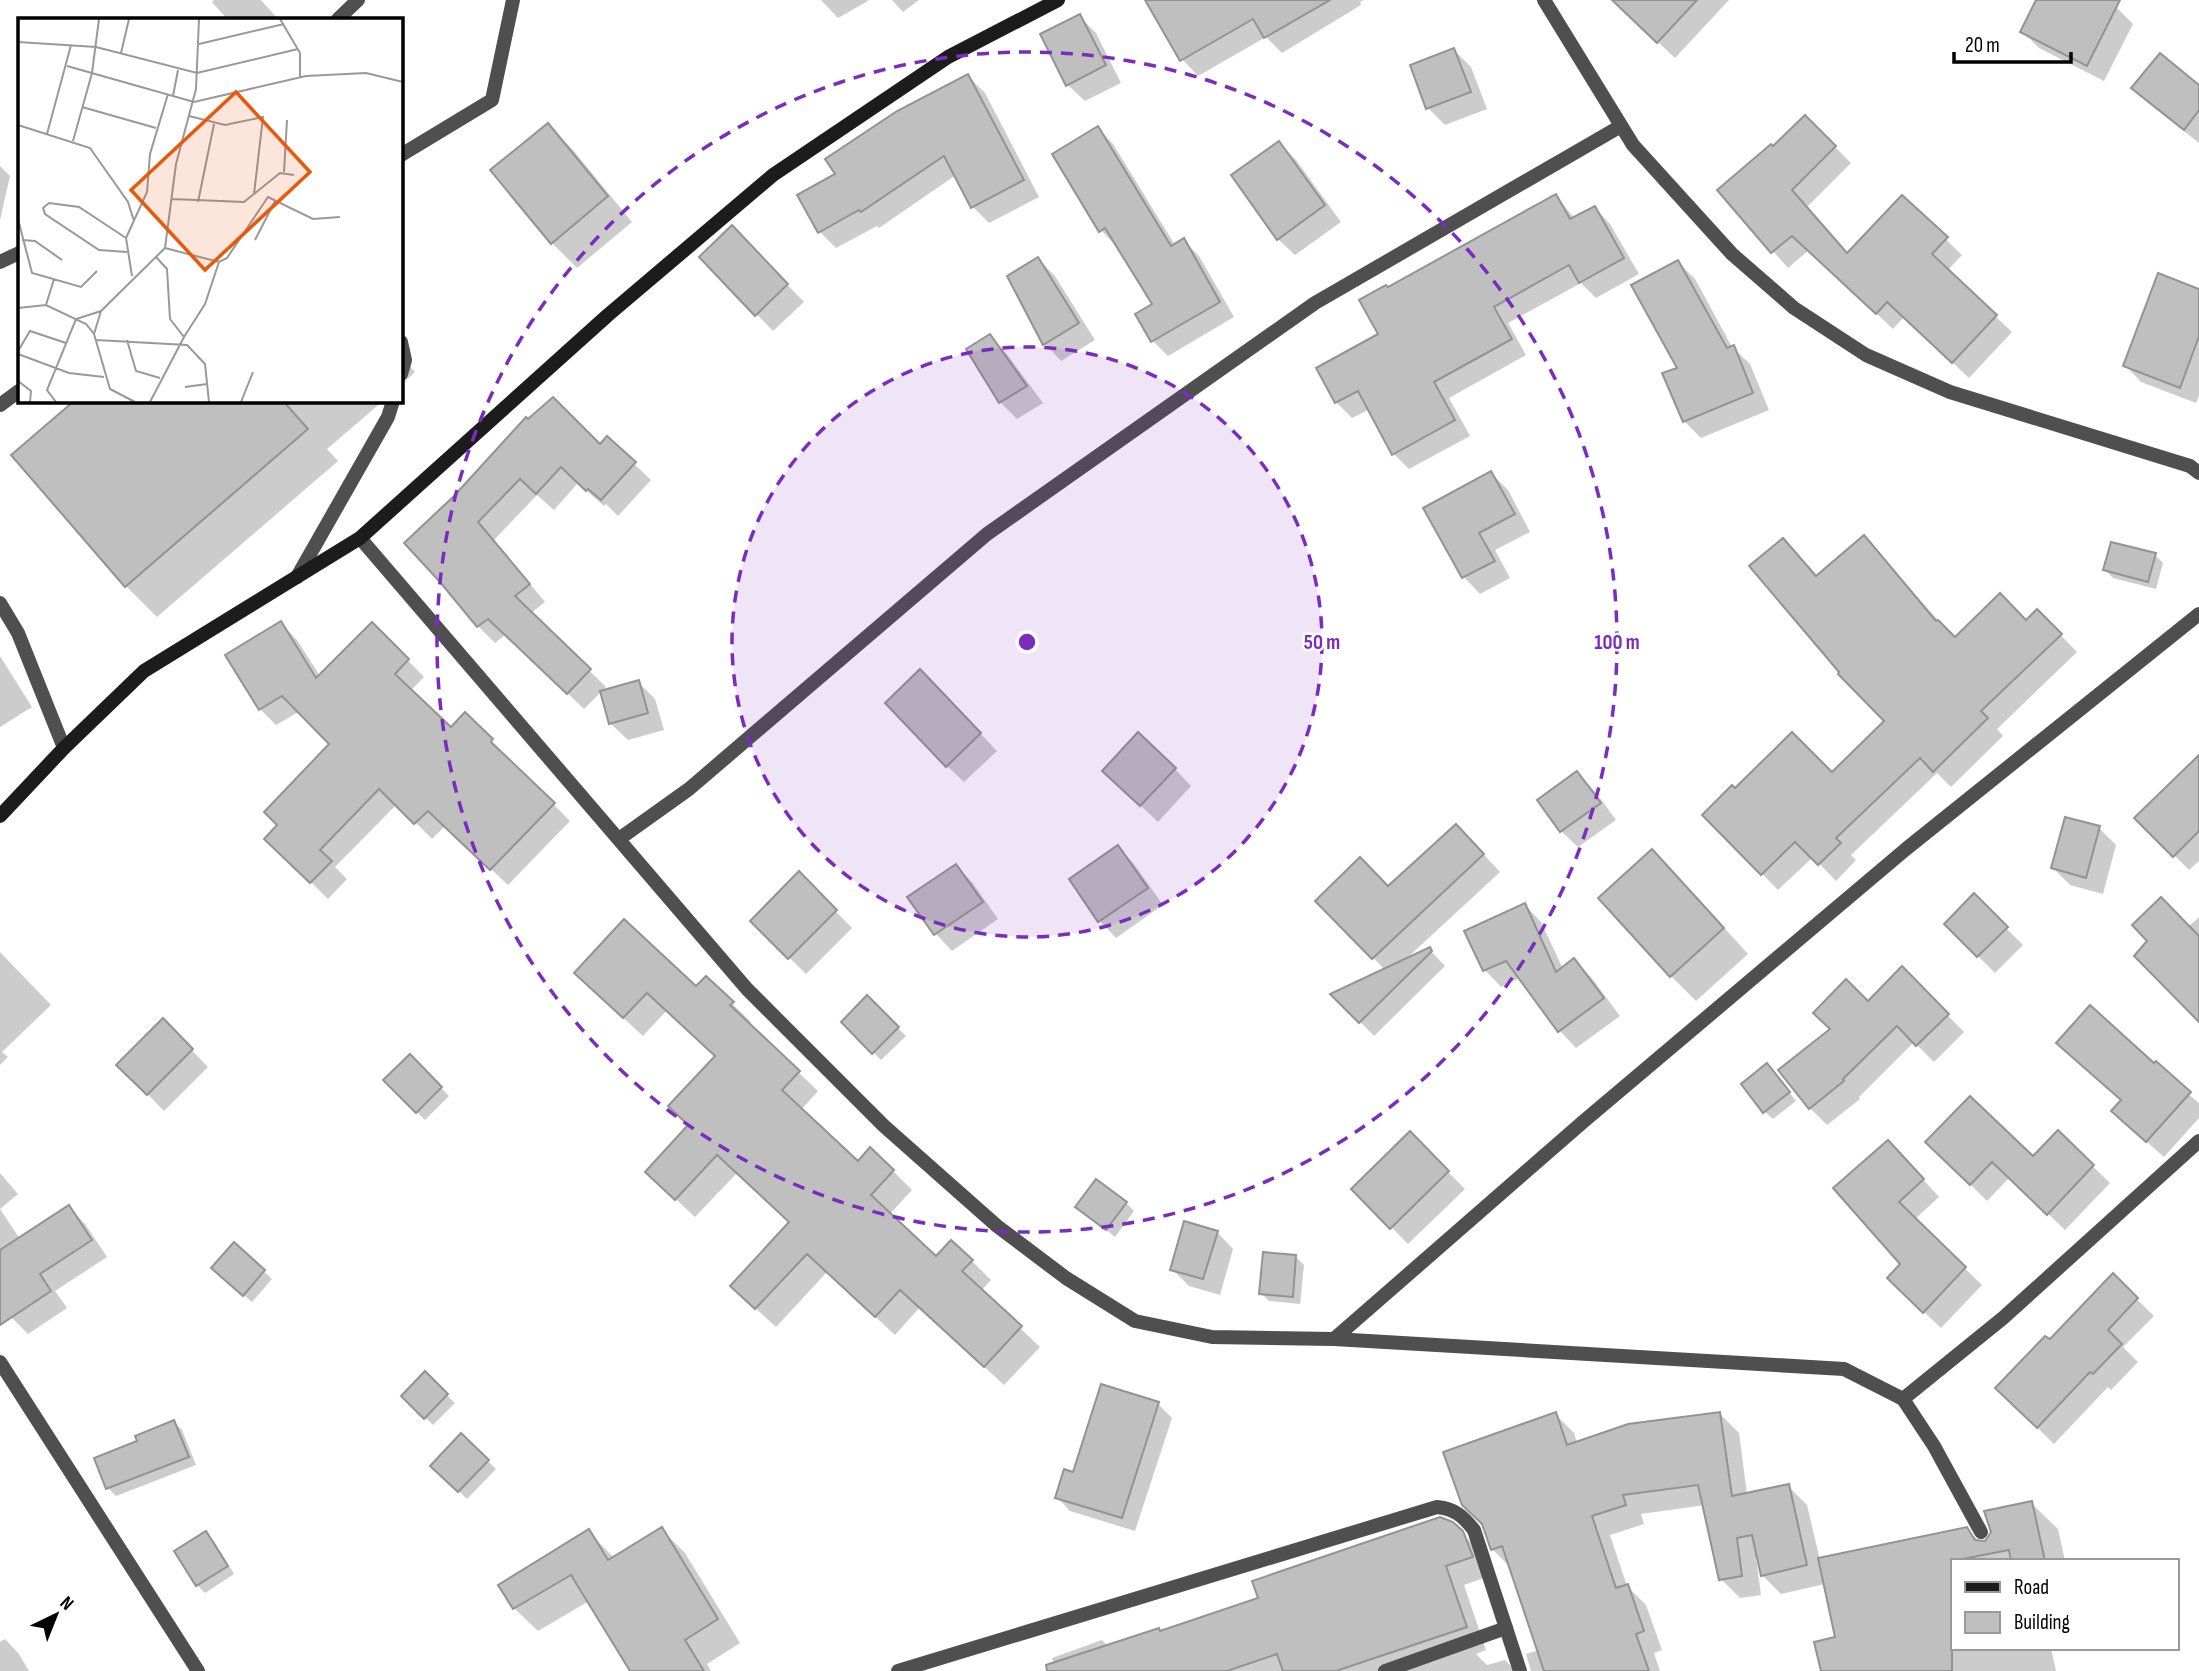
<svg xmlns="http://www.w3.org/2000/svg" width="2199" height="1671" font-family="'Sofia Sans Condensed',sans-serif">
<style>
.shadow{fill:#0003}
.building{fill:#bfbfbf;stroke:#939393;stroke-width:2}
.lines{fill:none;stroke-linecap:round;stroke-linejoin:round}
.lane{stroke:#4f4f4f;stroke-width:14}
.street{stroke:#4f4f4f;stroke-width:14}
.secondary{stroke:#1c1c1c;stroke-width:14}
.ring{fill:none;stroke:#7b2cbf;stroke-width:3.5;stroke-dasharray:12 9}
.inset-road{fill:none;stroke:#999;stroke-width:2}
.view{fill:#e8590c;fill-opacity:0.15;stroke:#e8590c;stroke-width:3.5}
.inset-edge{fill:none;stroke:#000;stroke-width:3.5}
.centre{fill:#7b2cbf;stroke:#fff;stroke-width:3.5}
.ring-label{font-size:21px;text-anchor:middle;font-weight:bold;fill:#7b2cbf;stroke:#fff;stroke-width:5;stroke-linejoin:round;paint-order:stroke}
</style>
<rect width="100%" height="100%" fill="#fff"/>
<g class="shadow">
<path d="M214,0H261L278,19H227L212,2Z"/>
<path d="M821,0H868V1L838,18Z"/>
<path d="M892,0H919L903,12Z"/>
<path d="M1167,0H1364L1360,2L1361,5L1282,53L1266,37L1198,76L1182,59Z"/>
<path d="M1613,0H1729L1675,58Z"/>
<path d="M2038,0H2101L2116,7L2133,24L2104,81L2039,48L2022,31Z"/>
<path d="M1079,16L1096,33L1121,83L1085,101L1068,85Z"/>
<path d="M1454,50L1471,67L1487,109L1445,125L1428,108Z"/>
<path d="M968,76L985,93L1039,197L989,223L972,206L956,175L879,228L877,226L836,248L819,231L838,175Z"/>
<path d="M2199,87V143L2150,104L2133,88Z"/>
<path d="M1805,117L1851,163L1807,207L1848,255L1902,197L1962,255L1947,271L2012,332L1969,378L1904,317L1893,329L1809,250L1788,268L1719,191L1773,149Z"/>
<path d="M548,125L573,150L632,222L577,268L552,243L493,170Z"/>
<path d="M1098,128L1113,144L1175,245L1184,241L1199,256L1234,317L1168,356L1153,341L1138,314L1155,305L1118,244L1116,246L1101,230Z"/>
<path d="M1279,143L1296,160L1341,222L1295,255L1278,239Z"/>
<path d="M0,166L10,176L0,220Z"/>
<path d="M1556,196L1575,219L1595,208L1610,224L1639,274L1596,298L1581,283L1508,323L1526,355L1449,398L1470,436L1409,469L1394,454L1370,409L1352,418L1336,402L1380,334L1388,289Z"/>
<path d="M748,244L804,302L773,331L701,257Z"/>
<path d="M1038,259L1055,276L1095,340L1061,361L1045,344L1009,277Z"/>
<path d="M1678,262L1695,279L1732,347L1750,364L1769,410L1701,438L1684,421L1679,369Z"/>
<path d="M2199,290V396L2196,403L2141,382L2125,365Z"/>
<path d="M990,336L1006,353L1043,403L1017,419L1000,402Z"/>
<path d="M401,356L415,372L401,385Z"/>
<path d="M77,401H383L327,449L338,461L157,617L126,586L13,455Z"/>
<path d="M607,438L651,480L618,516L606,504L604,506L578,483L554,510L537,495L494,540L545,602L531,613L606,687L584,709L506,634L495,643L478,626L455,497L600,447Z"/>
<path d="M1491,473L1508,490L1530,532L1495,550L1510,578L1480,594L1464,577Z"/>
<path d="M1864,538L1955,639L2026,622L2037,611L2077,652L1997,729L2003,736L1951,787L1937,773L1851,855L1856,860L1836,881L1813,857L1778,890L1704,815L1735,790L1832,775L1886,721L1783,540L1817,578Z"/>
<path d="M2155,555L2163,563L2156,589L2113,578L2105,570Z"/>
<path d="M280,623L297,640L320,676L372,624L424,677L410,691L451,729L465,715L570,821L508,885L445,826L432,839L397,804L335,867L347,879L328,899L267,839L280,825L332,744L300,711L276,725L260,709Z"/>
<path d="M0,656L32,707L0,727Z"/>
<path d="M638,682L655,699L664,730L628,740L611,724L602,692Z"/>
<path d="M937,688L997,751L964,782L947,766Z"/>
<path d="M2199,760V861L2189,870L2137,818Z"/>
<path d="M1175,769L1191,786L1158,822L1121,787Z"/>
<path d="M1577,774L1594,790L1616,820L1578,847L1561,831Z"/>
<path d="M2099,828L2116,845L2103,894L2070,885L2053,868Z"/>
<path d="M1473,843L1500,872L1406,959L1429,949L1445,966L1374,1036L1333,994L1385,970L1318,901L1388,888Z"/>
<path d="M1118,847L1134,864L1163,905L1116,938L1100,921L1071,880Z"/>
<path d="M956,866L972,882L998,919L952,951L936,934L910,897Z"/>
<path d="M799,874L852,928L806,974L752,921Z"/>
<path d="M1677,876L1748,954L1696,1001L1671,976Z"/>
<path d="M1974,896L2023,945L1995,973L1946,924Z"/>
<path d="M1525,905L1541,922L1563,969L1574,960L1591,977L1620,1016L1576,1048L1560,1031L1520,978L1501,987L1485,970Z"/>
<path d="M2199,917V1019L2188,927Z"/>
<path d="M0,952L51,1005L2,1052L8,1057L0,1065Z"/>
<path d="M1902,969L1964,1032L1934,1062L1914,1042L1859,1097L1860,1099L1827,1125L1810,1108L1781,1070L1868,1003Z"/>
<path d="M706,978L751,1022L749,1025L818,1091L801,1110L858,1163L893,1171L912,1190L889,1215L936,1258L972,1261L991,1280L981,1291L1040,1347L1004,1385L920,1307L895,1335L827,1272L776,1327L752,1305L791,1223L737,1173L695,1217L667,1191L716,1056L667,1010L643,1036L595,992L696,989Z"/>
<path d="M867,998L906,1036L881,1060L843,1022Z"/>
<path d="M163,1021L208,1067L164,1111L119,1065Z"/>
<path d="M410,1056L449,1096L425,1120L386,1080Z"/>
<path d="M2154,1065L2199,1103V1118L2164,1157L2130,1127Z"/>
<path d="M1775,1074L1796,1101L1773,1119L1765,1112Z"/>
<path d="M2058,1133L2110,1183L2065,1230L2010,1177L1987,1201L1928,1142L2033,1159Z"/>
<path d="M1410,1134L1465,1189L1408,1244L1354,1189Z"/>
<path d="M1905,1159L1939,1197L1914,1220L1982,1285L1941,1328L1906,1295L1903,1264L1835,1188Z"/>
<path d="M0,1173L18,1194L0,1209L20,1239L69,1207L85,1224L107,1257L55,1291L67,1308L28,1334L11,1317L0,1300Z"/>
<path d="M1126,1203L1134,1211L1115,1237L1078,1207Z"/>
<path d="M1217,1232L1233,1249L1220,1295L1189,1286L1172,1269Z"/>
<path d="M234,1244L272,1279L252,1302L221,1276Z"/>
<path d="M1296,1257L1304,1265L1300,1304L1269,1301L1261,1293Z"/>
<path d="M2113,1276L2154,1316L2123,1347L2138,1362L2111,1390L2108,1387L2054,1444L2014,1405L2050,1342Z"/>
<path d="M425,1374L455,1403L433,1425L404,1396Z"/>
<path d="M1158,1404L1172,1418L1135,1531L1070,1511L1057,1497L1074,1475Z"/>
<path d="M1555,1414L1574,1433L1577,1443L1720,1414L1739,1433L1747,1494L1788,1486L1807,1505L1820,1560L1967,1529L1980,1542L1986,1543L2031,1503L2058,1529L2065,1561H1952V1648H2051L2056,1671H1823L1837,1639L1825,1584L1781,1594L1762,1575L1758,1558H1756L1761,1595L1740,1598L1721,1579L1705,1505L1641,1514L1644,1524L1610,1535L1627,1586L1646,1605L1662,1650L1654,1653L1660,1671H1531L1526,1654L1539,1650L1512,1569L1492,1549Z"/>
<path d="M174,1422L182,1430L196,1465L116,1496L108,1488L140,1442Z"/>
<path d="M461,1436L496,1469L467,1499L433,1466Z"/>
<path d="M1452,1524L1481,1552L1490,1576L1464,1585L1486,1650L1476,1654L1487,1665L1505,1660L1516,1671H1056L1052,1658L1102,1640L1108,1646L1159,1630L1162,1633L1260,1599Z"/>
<path d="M661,1529L685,1553L740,1643L707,1664L711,1671H632L589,1601L538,1631L514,1608L588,1531L614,1558Z"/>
<path d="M206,1533L214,1541L234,1574L205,1593L197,1585Z"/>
<path d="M5,1639L19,1654L29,1671H0V1642Z"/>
</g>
<g class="building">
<path d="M1145,0H1330L1264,38L1253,19L1180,61Z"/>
<path d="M1612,0H1697L1657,43Z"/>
<path d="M2036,0H2120L2087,66L2020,32Z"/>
<path d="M1080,14L1106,65L1066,86L1040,34Z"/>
<path d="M1454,48L1471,92L1426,109L1410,65Z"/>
<path d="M2160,53L2199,85V110L2184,130L2131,88Z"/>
<path d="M968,74L1024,180L971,208L944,156L861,212L859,210L818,233L797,195L835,174L825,159L897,111Z"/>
<path d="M1805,115L1836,146L1792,190L1847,253L1902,195L1948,237L1932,254L1997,315L1952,363L1887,302L1876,314L1792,236L1771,253L1717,190L1771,144L1773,146Z"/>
<path d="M548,123L608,196L551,244L490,170Z"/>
<path d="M1098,126L1171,246L1184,238L1220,302L1151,342L1135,314L1152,304L1105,228L1099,232L1052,154Z"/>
<path d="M1279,141L1325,205L1277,240L1231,175Z"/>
<path d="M1556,194L1570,219L1595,206L1624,258L1579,283L1569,265L1494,307L1512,339L1434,382L1455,420L1392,455L1358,391L1335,403L1316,368L1378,334L1359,300L1386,285L1388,287Z"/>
<path d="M732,225L788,284L755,316L699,257Z"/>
<path d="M1038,257L1079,323L1043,345L1007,276Z"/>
<path d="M1678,260L1727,348L1734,345L1753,393L1683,422L1662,373L1677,368L1631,285Z"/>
<path d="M2158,273L2199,289V336L2180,388L2123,366Z"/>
<path d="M990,334L1027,386L999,403L966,349Z"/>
<path d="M553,397L600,444L607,436L636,462L601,500L588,489L586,491L561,467L536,494L520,479L478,522L530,584L515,596L591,669L567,694L488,619L477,627L440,582L404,543L454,496L526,417L528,419Z"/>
<path d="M74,401H283L308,429L125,587L11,455Z"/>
<path d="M1491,471L1515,514L1479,533L1495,561L1462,578L1423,508Z"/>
<path d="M1864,535L1936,621L1938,620L1955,637L2000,593L2026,620L2037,609L2062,634L1981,711L1988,718L1933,772L1920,758L1836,838L1841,843L1818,865L1795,842L1761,875L1702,815L1732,785L1735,788L1792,732L1832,772L1884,721L1838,674L1839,672L1749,566L1783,538L1816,576Z"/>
<path d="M2111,542L2156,553L2148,582L2103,570Z"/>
<path d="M281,621L316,678L372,622L409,659L395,674L451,727L465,712L493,739L491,742L555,803L490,870L428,811L414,824L379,789L320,850L332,861L310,883L264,839L277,825L264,812L329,744L282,696L259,710L225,655Z"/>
<path d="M920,669L981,733L946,767L885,703Z"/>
<path d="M639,680L648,713L609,724L600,691Z"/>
<path d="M1138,732L1176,768L1140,806L1102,771Z"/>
<path d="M2199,755V831L2173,857L2134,818Z"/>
<path d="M1577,771L1601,803L1560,832L1537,800Z"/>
<path d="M2065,817L2100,826L2086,878L2051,868Z"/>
<path d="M1456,824L1484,854L1372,959L1315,901L1360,857L1388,886Z"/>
<path d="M1118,845L1148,888L1098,922L1069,879Z"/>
<path d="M1652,849L1724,928L1670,977L1598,898Z"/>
<path d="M956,864L983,902L934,935L907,897Z"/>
<path d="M799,871L837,910L788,959L750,921Z"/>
<path d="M1974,893L2008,927L1977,957L1944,924Z"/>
<path d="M2161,897L2199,936V1022L2134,956L2147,941L2132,925Z"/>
<path d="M1525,903L1556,972L1574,958L1604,998L1558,1032L1506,961L1483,971L1464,931Z"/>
<path d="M624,919L696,986L706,976L734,1002L730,1005L800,1071L782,1090L858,1161L870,1147L894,1170L871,1195L936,1256L951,1240L973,1260L962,1271L1022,1326L984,1367L900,1290L875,1317L807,1254L755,1309L730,1286L789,1222L717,1155L675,1200L645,1172L688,1125L668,1106L715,1056L647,993L623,1018L574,973Z"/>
<path d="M1430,947L1432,951L1359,1023L1330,994Z"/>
<path d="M1902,966L1949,1014L1916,1046L1897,1026L1843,1079L1844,1081L1809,1109L1778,1070L1830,1029L1813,1013L1846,979L1868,1001Z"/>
<path d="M867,995L899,1027L872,1054L841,1022Z"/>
<path d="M2090,1005L2154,1063L2156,1061L2191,1092L2146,1142L2111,1111L2121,1100L2056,1043Z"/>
<path d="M163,1018L193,1049L147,1095L116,1065Z"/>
<path d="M410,1054L442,1087L416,1113L383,1080Z"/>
<path d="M1767,1063L1790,1092L1763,1113L1741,1084Z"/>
<path d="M1970,1096L2033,1156L2058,1130L2094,1165L2047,1215L1992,1162L1970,1185L1925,1142Z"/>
<path d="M1410,1131L1449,1171L1390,1229L1351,1189Z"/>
<path d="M1888,1140L1924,1179L1899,1202L1966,1267L1923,1313L1887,1278L1900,1264L1833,1188Z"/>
<path d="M1096,1179L1127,1202L1106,1230L1075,1207Z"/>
<path d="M69,1205L92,1240L40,1274L51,1291L0,1325V1250Z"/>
<path d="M1184,1221L1218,1231L1203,1279L1170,1270Z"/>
<path d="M234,1242L265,1270L243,1296L211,1268Z"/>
<path d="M1263,1252L1296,1255L1293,1297L1259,1294Z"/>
<path d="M2113,1273L2138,1298L2108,1330L2122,1344L2093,1374L2090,1372L2037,1428L1995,1388L2045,1336L2050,1339Z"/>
<path d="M425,1371L448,1394L424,1419L401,1396Z"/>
<path d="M1101,1384L1159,1402L1122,1518L1055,1498L1064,1469L1073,1472Z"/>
<path d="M1556,1412L1567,1445L1628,1424L1720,1412L1732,1496L1789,1484L1807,1565L1761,1576L1752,1535L1737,1538L1742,1576L1719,1580L1698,1485L1623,1495L1626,1505L1592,1516L1616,1588L1628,1584L1644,1631L1636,1634L1649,1671H1544L1502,1546L1491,1550L1482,1524L1462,1505L1443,1452Z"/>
<path d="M174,1420L189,1457L106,1489L94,1458L137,1441L135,1436Z"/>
<path d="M461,1433L489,1460L458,1492L430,1466Z"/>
<path d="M2032,1501L2045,1561H2011L2009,1550L1952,1561V1671H1821L1814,1642L1835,1637L1818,1558L1967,1527L1975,1540L1985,1541L1991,1532L1984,1511Z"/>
<path d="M1440,1517L1453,1522L1463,1531L1473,1557L1446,1566L1467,1627L1336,1671H1283L1277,1654L1227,1671H1047L1046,1665L1159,1628L1160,1631L1258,1598L1252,1581Z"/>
<path d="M662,1527L718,1619L685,1640L704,1671H630L571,1575L513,1609L498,1585L589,1529L608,1560Z"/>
<path d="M206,1531L228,1566L196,1586L174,1551Z"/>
</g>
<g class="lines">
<g class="lane">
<path d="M401,155L492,100L513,0"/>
<path d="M401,342L405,360L401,374"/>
<path d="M0,405L19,391"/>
<path d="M297,577L388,417L393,401"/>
<path d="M0,603L18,633L64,748"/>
</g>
<g class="street">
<path d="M1544,0L1633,145L1732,254L1794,308L1866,355L1950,392L2190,466L2199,473"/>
<path d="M338,19L358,0"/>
<path d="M0,262L19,253"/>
<path d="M360,538L747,989L884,1126L997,1226L1066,1278L1135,1321L1212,1337L1334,1339L1844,1369L1903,1399L1934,1446L1981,1532"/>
<path d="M619,839L689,789L987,534L1315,303L1621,126"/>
<path d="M1334,1339L1584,1121L1906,849L2199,614"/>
<path d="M0,1362L198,1671"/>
<path d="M1903,1399L2003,1318L2199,1141"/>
<path d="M898,1671L1437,1507C1455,1509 1463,1516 1474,1530L1520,1671"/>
<path d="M1385,1671L1506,1628"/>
</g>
<path class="secondary" d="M0,816L64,748L144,671L360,538L608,315L773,175L948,57L1058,0"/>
</g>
<circle cx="1027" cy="642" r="295" fill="#7b2cbf" fill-opacity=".12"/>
<g class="ring">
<circle cx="1027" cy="642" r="295"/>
<circle cx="1027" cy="642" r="590"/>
</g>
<g transform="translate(18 18)">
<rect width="385" height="385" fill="#fff"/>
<path class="inset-road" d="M262,1L282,35V59M0,24L78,29L179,55L280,31M181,26L266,6M103,35L111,1M49,48L176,84L288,58L348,55L385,64M155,78L160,52M64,89L138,110M171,98L207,107L245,99L236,176M0,107L72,130L110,184L116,203M29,116L53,27M55,123L74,55L81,1M266,154L269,102M154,181L226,184L262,155L276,157M180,184L196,106M0,201L14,255L63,269L79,253M108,220L61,189L31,185L25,190L27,196L81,232L109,234M4,222L17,223L44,242M237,222L257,183M147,230L201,244L209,240L250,179L295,201L322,199M114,258L108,220L129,174L132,136L150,76M28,287L36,261M0,290L28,287L68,306L76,316L92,371L117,384M76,316L83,293M166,319L187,286L201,244M78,322L169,327L187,346L191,384M109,322L118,353L142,360M0,333L12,313L48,325M0,336L51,355L86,359M0,363L13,373L12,384M167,369L189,366M38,384L29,372L58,301L83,293L147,230L158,146L178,71L181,1M132,384L166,319L152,301L149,251L138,239M223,384L235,354"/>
<path class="view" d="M218,74L292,154L187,252L113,172Z"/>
<rect width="385" height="385" class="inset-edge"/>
</g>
<circle cx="1027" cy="642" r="10" class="centre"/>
<g class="ring-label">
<text x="1322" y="649">50 m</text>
<text x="1617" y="649">100 m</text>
</g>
<rect x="1951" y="1559" width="228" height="91" fill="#ffffff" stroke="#999999" stroke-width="2"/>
<rect x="1965" y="1582" width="35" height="10" fill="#1c1c1c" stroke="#999999" stroke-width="2"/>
<text x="2014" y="1594" font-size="21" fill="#000000">Road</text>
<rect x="1965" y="1612" width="35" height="21" fill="#bfbfbf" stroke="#999999" stroke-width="2"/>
<text x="2014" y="1629" font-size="21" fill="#000000">Building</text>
<g transform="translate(56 1615) rotate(43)" stroke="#ffffff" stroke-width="5" paint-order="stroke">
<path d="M0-5L12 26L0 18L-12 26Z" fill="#000000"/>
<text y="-10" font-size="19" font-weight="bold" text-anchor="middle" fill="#000000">N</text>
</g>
<path d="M1954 52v10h117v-10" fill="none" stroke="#000000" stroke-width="3.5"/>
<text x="1965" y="52" font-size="21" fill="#000000" stroke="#ffffff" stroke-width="5" paint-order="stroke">20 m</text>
</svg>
